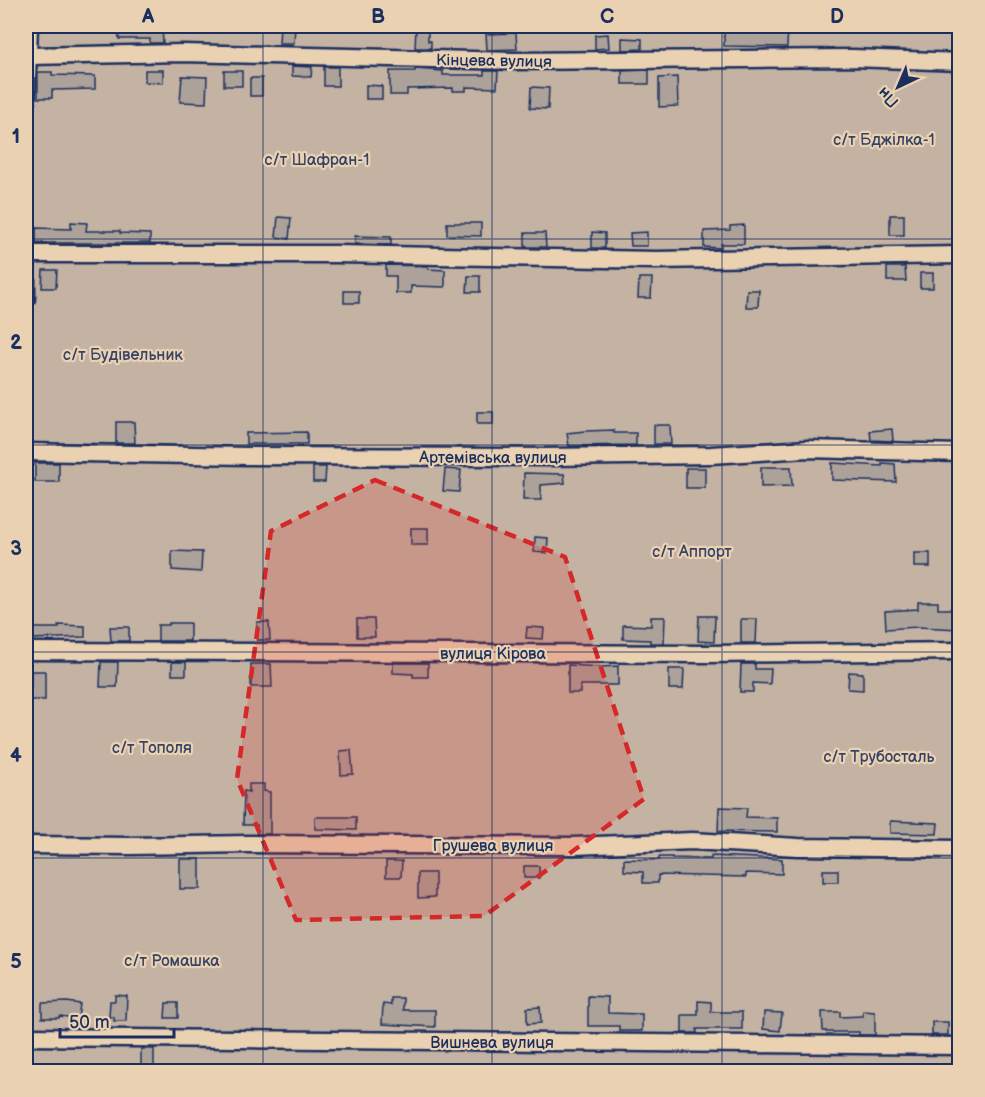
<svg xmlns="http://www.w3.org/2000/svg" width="985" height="1097" font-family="'Balsamiq Sans',sans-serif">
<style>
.green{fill:#c4b3a3;stroke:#707180;stroke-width:1.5}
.building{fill:#ada299;stroke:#1b2f5e;stroke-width:1.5}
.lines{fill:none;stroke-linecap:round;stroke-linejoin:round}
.street-casing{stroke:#1b2f5e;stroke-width:21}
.street{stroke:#ead1b2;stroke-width:16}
.marked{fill:#d62828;fill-opacity:0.2;stroke:#d62828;stroke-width:4.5;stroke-dasharray:12 8;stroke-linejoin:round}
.grid{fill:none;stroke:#1b2f5e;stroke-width:1.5;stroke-opacity:0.55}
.labels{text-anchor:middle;stroke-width:4.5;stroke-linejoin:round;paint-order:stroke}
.street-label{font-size:16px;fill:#1b2f5e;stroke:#ead1b2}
.park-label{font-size:16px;fill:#344368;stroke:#ead1b2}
.neatline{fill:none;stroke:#1b2f5e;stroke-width:2}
.grid-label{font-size:20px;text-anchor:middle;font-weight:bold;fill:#1b2f5e}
</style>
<rect width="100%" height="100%" fill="#e2cbaf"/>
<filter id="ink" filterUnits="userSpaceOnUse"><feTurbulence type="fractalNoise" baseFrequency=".0167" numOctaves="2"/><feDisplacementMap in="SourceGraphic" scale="12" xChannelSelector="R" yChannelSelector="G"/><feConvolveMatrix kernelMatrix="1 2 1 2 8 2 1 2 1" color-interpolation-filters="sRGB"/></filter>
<g filter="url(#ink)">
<rect class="green" x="26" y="26" width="933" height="1045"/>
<g class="building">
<path d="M149,26H162L163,43H150V39H119L118,28L149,27Z"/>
<path d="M280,26H295L294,43H279Z"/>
<path d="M416,26H428V41H431V48H415Z"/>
<path d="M762,26H788L787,47L724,46V27H762Z"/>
<path d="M516,33L517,49L487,50L486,34Z"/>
<path d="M608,34L609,48L595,49V35Z"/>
<path d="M622,38L642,39V49L622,50Z"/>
<path d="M292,66L312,67L311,77L292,76Z"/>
<rect x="324" y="67" width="14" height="19"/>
<path d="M415,69L443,71V75H484V71H498L497,88L466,87V91H453V88L407,89V95H390V71H415Z"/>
<path d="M145,70H163V83L145,82Z"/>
<path d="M649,70V84H622V71Z"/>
<rect x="224" y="71" width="18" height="15"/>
<path d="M38,72H52V75L95,76V89L52,90V98H38Z"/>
<path d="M182,76L207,77L206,103L180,102Z"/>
<path d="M677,77L678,106L659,107V78Z"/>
<rect x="250" y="78" width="12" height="18"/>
<path d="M366,85L382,86V99H366Z"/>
<path d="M531,87L549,88L548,109L530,108Z"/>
<rect x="890" y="215" width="14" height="20"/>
<path d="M278,217L291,218L289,239L276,237Z"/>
<path d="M71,222L87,223L86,231H120V233L150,234V243H36V228L71,229Z"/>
<path d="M447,223H481V236L447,235Z"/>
<path d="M744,225V244H721V248L704,247V231L730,230V226Z"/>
<path d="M592,232L605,233V248H592Z"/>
<path d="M647,232V246H631L630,233Z"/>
<path d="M525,233H545L546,247H527V246H525Z"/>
<path d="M355,236L391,237V245L355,244Z"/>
<path d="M386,265L428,266V269L445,270V287L411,286V293H396V276H386Z"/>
<path d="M887,267H905L906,281H887Z"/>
<path d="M43,270H57L56,288H42Z"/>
<rect x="920" y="273" width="13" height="15"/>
<path d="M468,276H480V292H467Z"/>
<path d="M639,278H652L651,298H638Z"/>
<path d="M747,290H759L758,307H746Z"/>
<rect x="344" y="291" width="15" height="12"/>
<rect x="477" y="412" width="16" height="12"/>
<path d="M116,422H134L135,443H116Z"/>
<path d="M654,425H670L671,444H654Z"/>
<path d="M892,429L893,441L871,440L870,431Z"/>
<path d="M614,430V433H636V445L569,446L567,433L585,431Z"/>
<path d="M307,432V444H246V433Z"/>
<rect x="35" y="463" width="24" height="19"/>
<path d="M832,463L882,466V463L895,464L896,482L832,480Z"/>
<path d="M313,467H326L325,482H313Z"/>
<path d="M761,467H791L792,486L761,487Z"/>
<rect x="686" y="468" width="19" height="20"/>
<path d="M445,469L461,470L459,492L443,491Z"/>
<path d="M524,473L564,474L565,483L541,485V500H523Z"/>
<rect x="411" y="528" width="17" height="17"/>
<path d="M535,537L548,538L547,553L534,552Z"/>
<path d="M172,551L202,552L201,572L172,570Z"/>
<rect x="914" y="553" width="16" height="14"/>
<path d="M918,602H938V609H960V629L918,627L886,629L885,611L918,609Z"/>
<path d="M699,616H715L714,642L698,641Z"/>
<path d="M651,617H665L664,643H650V640L623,639V625L651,626Z"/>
<path d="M357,619H374L375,637H357Z"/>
<path d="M741,619H757L756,643H741Z"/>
<path d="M257,622H269L270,640H257Z"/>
<path d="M169,623H190V641H158V625H169Z"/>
<path d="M58,625L85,626V637L31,639L30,628H59Z"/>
<path d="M110,627H129V641H111Z"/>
<path d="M527,627L544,628L543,639L526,638Z"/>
<path d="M101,662H118L117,687H100Z"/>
<rect x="172" y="662" width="14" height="13"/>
<path d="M393,663H428V677H413V674L393,673Z"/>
<path d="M251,664H271L272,687H251Z"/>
<path d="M741,664H755V669H771L770,684L753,683V692H740Z"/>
<path d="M568,665L601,667L618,666V685H580V693H568Z"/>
<path d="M669,669H684L683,689H669Z"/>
<path d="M31,671H45V700H28V687H31Z"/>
<path d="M849,672L863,673V690L848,689Z"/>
<path d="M351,750L353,774L341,775L340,751Z"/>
<path d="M249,784H264V791L270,792V834H257V825H243L244,791L249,792Z"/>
<path d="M719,807L747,808L746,817L777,818V832L718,831Z"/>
<path d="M315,817H356V830L315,829Z"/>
<path d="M890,821L938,823L937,834L890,833Z"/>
<path d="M711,856L782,859V874L746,873V877L658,875V883H643V872L624,871V859L659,860V857H672V858L711,859Z"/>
<rect x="180" y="859" width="20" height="30"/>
<path d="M386,861H402L401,877H386Z"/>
<rect x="524" y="866" width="15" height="12"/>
<rect x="823" y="870" width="15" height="12"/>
<path d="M418,873H435V897L418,898Z"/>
<path d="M115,995L127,996L126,1021H114V1017H109L110,1001H115Z"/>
<path d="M588,996L608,997V1013L642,1014V1031H619V1026H588Z"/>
<path d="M391,998H403V1010H435V1027L382,1024L383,1004L391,1005Z"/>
<path d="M698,1001L711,1002V1012H742V1029H697V1033H682V1015H698Z"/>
<path d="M67,1002L80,1004L78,1018L59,1016V1018H42V1003Z"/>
<path d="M166,1003H178V1018H165Z"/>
<path d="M540,1007L541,1023L527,1024V1008Z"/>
<path d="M863,1011L875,1012V1035H859V1032H826V1031H823L822,1012H840V1017L863,1016Z"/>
<path d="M764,1012L782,1013L780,1031L763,1029Z"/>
<rect x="932" y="1022" width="16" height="13"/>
<rect x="141" y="1049" width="13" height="22"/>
</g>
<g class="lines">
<defs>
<g id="street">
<path d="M29,56L183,53L514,61L853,58L960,62"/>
<path d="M26,104L29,26"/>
<path d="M26,228V299"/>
<path d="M26,254H336L656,260L960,255"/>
<path d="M26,452L247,456L546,457L711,455L807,449L960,453"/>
<path d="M26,651L709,654L960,651"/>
<path d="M26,845L130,846L248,844L574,846L692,841L798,847L960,849"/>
<path d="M26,1037L960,1046"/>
</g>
</defs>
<use href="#street" class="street-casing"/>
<use href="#street" class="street"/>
</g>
</g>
<path class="marked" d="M375,480L565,557L644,799L484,916L296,920L237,779L271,531Z"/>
<path class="grid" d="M263,26V1072M492,26V1072M722,26V1072M26,239H960M26,445H960M26,652H960M26,858H960"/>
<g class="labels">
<g class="street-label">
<text transform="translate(494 60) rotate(1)" y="6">Кінцева вулиця</text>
<text x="493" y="463">Артемівська вулиця</text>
<text x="493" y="659">вулиця Кірова</text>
<text x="493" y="851">Грушева вулиця</text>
<text x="492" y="1048">Вишнева вулиця</text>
</g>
<g class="park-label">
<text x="884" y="145">с/т Бджілка-1</text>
<text x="317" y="165">с/т Шафран-1</text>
<text x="123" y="360">с/т Будівельник</text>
<text x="692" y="557">с/т Аппорт</text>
<text x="152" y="753">с/т Тополя</text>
<text x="879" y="762">с/т Трубосталь</text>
<text x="172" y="966">с/т Ромашка</text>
</g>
</g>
<rect width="985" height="1097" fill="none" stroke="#ead1b2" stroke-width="66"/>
<g transform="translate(898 87) rotate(224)" stroke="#ead1b2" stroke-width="4.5" paint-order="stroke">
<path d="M0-4.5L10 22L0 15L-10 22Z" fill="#1b2f5e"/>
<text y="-9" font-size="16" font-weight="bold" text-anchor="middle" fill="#1b2f5e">Пн</text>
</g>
<path d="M60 1028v9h114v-9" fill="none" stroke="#1b2f5e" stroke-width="3"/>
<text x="69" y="1028" font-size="18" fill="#1b2f5e" stroke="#ead1b2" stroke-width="4.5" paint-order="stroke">50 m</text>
<rect x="33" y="33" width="919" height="1031" class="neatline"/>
<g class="grid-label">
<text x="148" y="23">A</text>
<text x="378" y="23">B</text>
<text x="607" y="23">C</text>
<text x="837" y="23">D</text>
<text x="16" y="143">1</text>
<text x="16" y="349">2</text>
<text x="16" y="555">3</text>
<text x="16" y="762">4</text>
<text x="16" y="968">5</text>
</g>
</svg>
